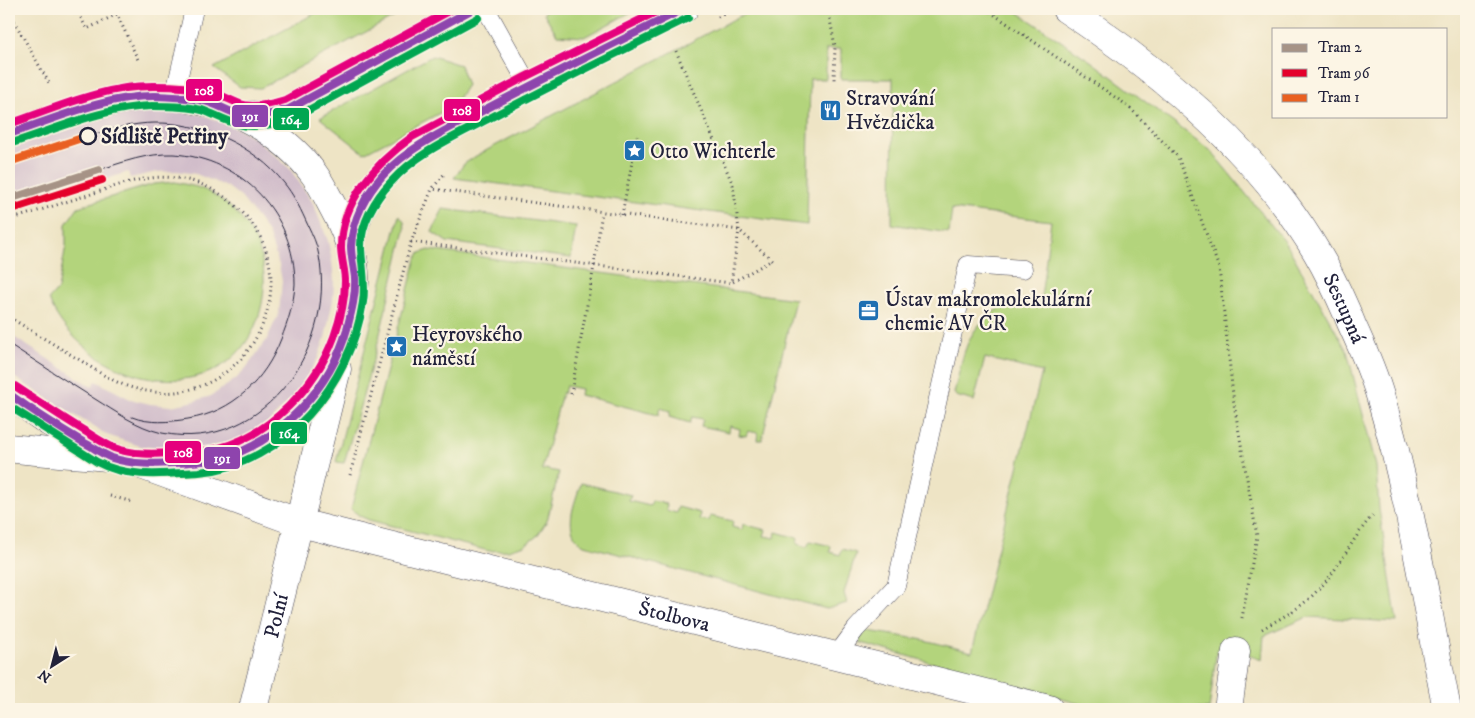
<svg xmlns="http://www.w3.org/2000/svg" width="1475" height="718" font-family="'IM FELL DW Pica',serif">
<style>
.industrial{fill:#d1bdca}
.green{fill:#b3d47c;stroke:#6a7b5c}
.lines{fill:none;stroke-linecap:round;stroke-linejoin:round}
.lane-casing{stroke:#413f50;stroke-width:19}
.street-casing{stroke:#413f50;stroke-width:29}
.path{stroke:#413f50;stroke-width:3;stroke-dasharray:1 4;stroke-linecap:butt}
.lane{stroke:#fff;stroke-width:18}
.street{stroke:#fff;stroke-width:28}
.tram{stroke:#22223b;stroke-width:1}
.bus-1-casing{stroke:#fcf5e5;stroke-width:11}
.bus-2-casing{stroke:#fcf5e5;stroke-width:11}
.bus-3-casing{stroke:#fcf5e5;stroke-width:11}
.bus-1{stroke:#8e44ad;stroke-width:8}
.bus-2{stroke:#00a651;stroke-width:8}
.bus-3{stroke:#e5007d;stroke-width:8}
.tram-1-casing{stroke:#fcf5e5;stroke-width:11}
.tram-2-casing{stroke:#fcf5e5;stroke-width:11}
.tram-3-casing{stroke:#fcf5e5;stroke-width:11}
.tram-1{stroke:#a69386;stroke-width:8}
.tram-2{stroke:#e4002b;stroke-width:8}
.tram-3{stroke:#e96020;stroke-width:8}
.stop-dot{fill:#fcf5e5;stroke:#22223b;stroke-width:2.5}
.labels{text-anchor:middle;stroke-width:4.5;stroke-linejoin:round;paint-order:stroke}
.poi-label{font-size:21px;fill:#22223b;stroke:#fcf5e5;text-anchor:start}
.stop-label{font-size:21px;font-weight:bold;fill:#22223b;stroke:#fcf5e5;text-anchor:start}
.street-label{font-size:21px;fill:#22223b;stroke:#fcf5e5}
.line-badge{stroke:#fcf5e5;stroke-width:2}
.badge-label{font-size:14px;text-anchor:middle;font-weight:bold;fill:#fff}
</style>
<rect width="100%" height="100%" fill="#fcf5e5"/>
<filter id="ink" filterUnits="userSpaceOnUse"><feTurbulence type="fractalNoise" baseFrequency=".02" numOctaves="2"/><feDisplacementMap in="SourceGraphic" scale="10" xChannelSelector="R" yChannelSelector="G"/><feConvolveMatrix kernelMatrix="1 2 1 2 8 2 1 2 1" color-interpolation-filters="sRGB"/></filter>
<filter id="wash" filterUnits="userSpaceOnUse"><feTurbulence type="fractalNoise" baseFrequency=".0096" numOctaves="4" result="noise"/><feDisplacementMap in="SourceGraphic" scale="20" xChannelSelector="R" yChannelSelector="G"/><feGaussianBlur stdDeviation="1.12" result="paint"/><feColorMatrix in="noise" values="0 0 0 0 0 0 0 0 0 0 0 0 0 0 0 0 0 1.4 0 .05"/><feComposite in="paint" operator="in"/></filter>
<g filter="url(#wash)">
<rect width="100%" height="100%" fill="#eee4c5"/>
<path class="industrial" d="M144,109H166L206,116L243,131L257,140L290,169L313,203L328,241L332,261L334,281L333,300L325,338L318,358L296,394L269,422L237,440L201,449L159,448L140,446L107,435L9,374V334L92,387L96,381L130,399L150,404L171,406L191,402L211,396L223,388L236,379L247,367L266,341L279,313L282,281L279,265L268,233L259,220L241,197L228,187L196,174L177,171L157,172L130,178L128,172L9,211V149L100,119Z"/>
<g class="green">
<path d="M323,9H409L261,88L240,87L214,68Z"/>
<path d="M547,9H637L584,37L557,35L544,13Z"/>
<path d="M753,9H1013L1092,62L1210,150L1286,243L1347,351L1376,466L1379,509L1397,622L1308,617L1264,636L1262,660L1236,651L1217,649L1209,709H1098L861,643L856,629L924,640L972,652L1042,372L985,358L974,401L956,396L954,393C963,359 964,332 995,311C1002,306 1012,303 1021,303C1027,303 1034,304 1040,305L1051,221L952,209L949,233L892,224L893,79H841V49H826V79H810L807,225L454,178L464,164L476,156Z"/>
<path d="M432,56L460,65L467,85L453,106L364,153L320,118Z"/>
<path d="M175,182C182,184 190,185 197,187C213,192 230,205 240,217C247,226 254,235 258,246C273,287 260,341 223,365C190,387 144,382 110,364C86,351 58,326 49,299L58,289L66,245V224L78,207L154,184Z"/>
<path d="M443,209L576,226L571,258L447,242L432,232Z"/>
<path d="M399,215L404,221L405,229L377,346L344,463L336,462Z"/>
<path d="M429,250L795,299L762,440H757L758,433L748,431L746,436L739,435L740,429L730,426L729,432L701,426L703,419L692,417L690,423L669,417L670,411L660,408L658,415L580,395L581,389L566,386L564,393H562L542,470H544L545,469L559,472L547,521L537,536L525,545L508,550L489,551L369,520L360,516L351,509L416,259L420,253Z"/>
<path d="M581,483L631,495L629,501L650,506L652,501L667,504L666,510L676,513L678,507L700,513L699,519L709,521L710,516L733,521L732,527L742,530L743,524L766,530L764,536L775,538L776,532L798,538L797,544L807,547L810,541L831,546L830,552L840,555L842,549L856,553L844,593L847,603L827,609L584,545C561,531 575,503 581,483Z"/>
</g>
</g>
<g filter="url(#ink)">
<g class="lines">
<defs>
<g id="lane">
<path d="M486,9L529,86"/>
<path d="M174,97L194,9"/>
<path d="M836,656L856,629L896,586L968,265L1023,269"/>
</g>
<g id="street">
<path id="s1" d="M1066,9C1165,74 1266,158 1324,265C1334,284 1344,305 1352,325C1363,349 1374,374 1381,399C1411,500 1426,606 1447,709"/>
<path d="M241,115H272L289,109L473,9"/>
<path d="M9,134C63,116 117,92 175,97C227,101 283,132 314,174C322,185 328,198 334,209C347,232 356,257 355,283C353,323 337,364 312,395C291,422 262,446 229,456C210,462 159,467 139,464C129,462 119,459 108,457C75,454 42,452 9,448"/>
<path d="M350,244C359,199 380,172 417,146L529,86L684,9"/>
<path d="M9,394L49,422L103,453"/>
<path id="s2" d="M141,465L300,523L1049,709"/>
<path id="s3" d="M253,709L337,369"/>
<path d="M1228,709L1236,651"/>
</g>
</defs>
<use href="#lane" class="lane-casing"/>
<use href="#street" class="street-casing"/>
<g class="path">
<path d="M76,9L87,29L117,14L139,62"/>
<path d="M828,9L835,46L834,80"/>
<path d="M986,9L1128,106L1178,157L1219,268L1234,404L1257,536L1242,618"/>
<path d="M9,12L49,83"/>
<path d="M718,17L734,9"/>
<path d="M676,51L733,185L739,230L731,283"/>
<path d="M622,215L637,136"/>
<path d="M9,220C35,212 62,203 88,195C117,186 145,174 176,178C196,180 215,189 231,202C320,272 248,417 137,389C116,384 98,372 80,360C56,346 32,331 9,317"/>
<path d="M411,242L731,283L772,260L739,230L432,189"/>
<path d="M571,394L594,266L602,212"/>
<path d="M350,475L411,242L432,189L445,173"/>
<path d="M110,496L133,502"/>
<path d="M1262,629C1281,618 1301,608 1316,592C1339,570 1351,539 1373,515"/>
</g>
<use href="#lane" class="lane"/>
<use href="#street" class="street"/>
<g class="tram">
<path d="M99,170C123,162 148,153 173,154C242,158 295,214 295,284C294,303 288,322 281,339C265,380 233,412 188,419C170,422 149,424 132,417"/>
<path d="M9,344C37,362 66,381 95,399C116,412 137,427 162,433C266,454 341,341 317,247C314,237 309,228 305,219C299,206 293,194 284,183C255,146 202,122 155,123C132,123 110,130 88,136"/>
</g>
<defs>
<g id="bus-1">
<path d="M9,134C54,119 108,95 156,96C172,97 189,97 205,101C217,104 228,112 241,115C256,118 274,114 289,109L473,9"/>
<path d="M9,394C33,411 58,427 83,442C93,447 102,454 112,458C133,465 155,464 176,463C192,462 208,462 223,458C281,441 331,387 347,329C351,313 356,295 355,278C354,268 351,257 351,246C352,220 366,194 383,175C411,145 449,129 484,110C550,75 617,42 684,9"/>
</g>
<g id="bus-2">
<path d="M12,143C57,129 104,107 152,106C168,106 186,106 202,110C214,114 225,121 238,124C254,129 278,124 294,118L478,18"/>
<path d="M9,406L97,462C128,479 165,474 199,472C285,465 351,383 363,302C366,282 362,268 361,249C360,224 375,199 391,182C417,153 454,137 488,119C554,84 621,51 688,18"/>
</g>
<g id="bus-3">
<path d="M9,124C56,108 105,85 156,86C173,86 192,87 208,91C219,94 230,100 240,104C254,109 272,104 285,100L453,9"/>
<path d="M15,386C39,402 63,418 88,433C96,438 105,444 114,448C133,455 154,454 174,453C189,452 204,452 219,448C270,435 316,386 334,337C340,320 345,299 345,281C345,270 341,259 341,247C341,201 377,162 412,137L525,77L662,9"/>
</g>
</defs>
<use href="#bus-1" class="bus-1-casing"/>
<use href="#bus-2" class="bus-2-casing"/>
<use href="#bus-3" class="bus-3-casing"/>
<use href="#bus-1" class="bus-1"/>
<use href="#bus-2" class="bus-2"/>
<use href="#bus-3" class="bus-3"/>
<defs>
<path id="tram-1" d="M9,199L99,170"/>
<path id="tram-2" d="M12,209L102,180"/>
<path id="tram-3" d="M9,162L88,136"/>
</defs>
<use href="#tram-1" class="tram-1-casing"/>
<use href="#tram-2" class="tram-2-casing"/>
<use href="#tram-3" class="tram-3-casing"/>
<use href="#tram-1" class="tram-1"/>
<use href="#tram-2" class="tram-2"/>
<use href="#tram-3" class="tram-3"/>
</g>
</g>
<defs>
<symbol id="restaurant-square" viewBox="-11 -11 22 22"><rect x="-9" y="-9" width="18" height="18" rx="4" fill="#1f6fb2" stroke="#fcf5e5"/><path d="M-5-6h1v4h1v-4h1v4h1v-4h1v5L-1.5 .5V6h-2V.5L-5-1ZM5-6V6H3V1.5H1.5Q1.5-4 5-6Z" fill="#fff"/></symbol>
<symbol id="sight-square" viewBox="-11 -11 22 22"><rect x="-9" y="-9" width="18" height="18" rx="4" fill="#1f6fb2" stroke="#fcf5e5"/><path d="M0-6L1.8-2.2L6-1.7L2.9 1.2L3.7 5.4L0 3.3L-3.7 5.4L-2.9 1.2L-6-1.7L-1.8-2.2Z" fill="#fff"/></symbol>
<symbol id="office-square" viewBox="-11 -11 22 22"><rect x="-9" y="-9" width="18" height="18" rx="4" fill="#1f6fb2" stroke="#fcf5e5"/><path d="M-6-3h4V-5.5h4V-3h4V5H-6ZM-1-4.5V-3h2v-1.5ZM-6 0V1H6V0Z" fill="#fff"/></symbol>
</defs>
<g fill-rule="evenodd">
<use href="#restaurant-square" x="818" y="98" width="25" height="25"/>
<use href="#sight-square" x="622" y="138" width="25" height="25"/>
<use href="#office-square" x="856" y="298" width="25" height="25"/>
<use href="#sight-square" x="384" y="334" width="25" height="25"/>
</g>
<circle class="stop-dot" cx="88" cy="136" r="8"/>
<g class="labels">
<g class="poi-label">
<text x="846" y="105">Stravování<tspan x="846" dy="24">Hvězdička</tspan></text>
<text x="650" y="158">Otto Wichterle</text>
<text x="885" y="306">Ústav makromolekulární<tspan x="885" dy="24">chemie AV ČR</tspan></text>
<text x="412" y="341">Heyrovského<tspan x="412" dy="24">náměstí</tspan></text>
</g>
<g class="stop-label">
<text x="101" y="143">Sídliště Petřiny</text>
</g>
<g class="street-label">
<text dy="7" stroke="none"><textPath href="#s1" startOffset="415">Sestupná</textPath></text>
<text dy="7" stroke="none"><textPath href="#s3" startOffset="96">Polní</textPath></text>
<text dy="7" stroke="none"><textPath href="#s2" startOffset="555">Štolbova</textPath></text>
</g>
</g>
<g class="line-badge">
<rect x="185" y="78" width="38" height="24" rx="5" fill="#e5007d"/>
<rect x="443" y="98" width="38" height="24" rx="5" fill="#e5007d"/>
<rect x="231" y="104" width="38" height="24" rx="5" fill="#8e44ad"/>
<rect x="272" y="107" width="38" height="24" rx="5" fill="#00a651"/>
<rect x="270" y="421" width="38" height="24" rx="5" fill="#00a651"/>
<rect x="164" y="440" width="38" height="24" rx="5" fill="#e5007d"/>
<rect x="203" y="446" width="38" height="24" rx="5" fill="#8e44ad"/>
</g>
<g class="badge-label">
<text x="204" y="95">108</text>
<text x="462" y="115">108</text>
<text x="250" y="121">191</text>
<text x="291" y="124">164</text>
<text x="289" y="438">164</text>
<text x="183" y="457">108</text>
<text x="222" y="463">191</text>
</g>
<rect width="1475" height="718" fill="none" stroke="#fcf5e5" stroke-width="30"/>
<rect x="1272" y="28" width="175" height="90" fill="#fcf5e5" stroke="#a5a1a1"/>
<rect x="1282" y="44" width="25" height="8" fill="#a69386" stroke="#a5a1a1"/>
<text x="1318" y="52" font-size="15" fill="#22223b">Tram 2</text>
<rect x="1282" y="69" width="25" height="8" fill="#e4002b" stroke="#a5a1a1"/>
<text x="1318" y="78" font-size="15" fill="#22223b">Tram 96</text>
<rect x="1282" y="94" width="25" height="8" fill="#e96020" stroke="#a5a1a1"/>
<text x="1318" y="102" font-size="15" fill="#22223b">Tram 1</text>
<g transform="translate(52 666) rotate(216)" stroke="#fcf5e5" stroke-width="4" paint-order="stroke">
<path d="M0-4L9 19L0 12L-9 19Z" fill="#22223b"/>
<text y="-8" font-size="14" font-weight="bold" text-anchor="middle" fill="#22223b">N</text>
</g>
</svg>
